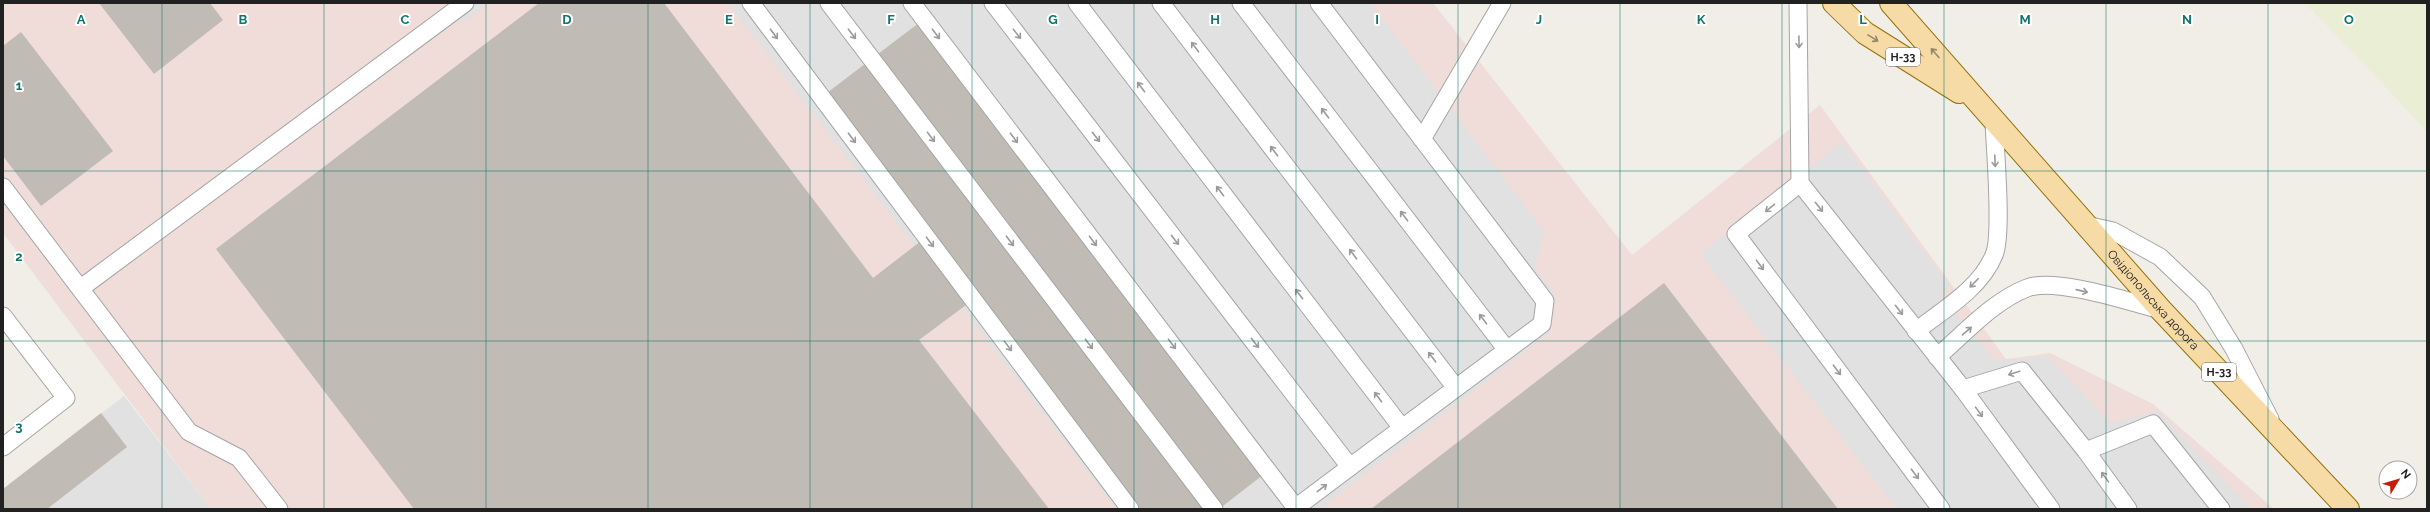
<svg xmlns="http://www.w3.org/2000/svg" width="2430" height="512" font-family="Raleway,sans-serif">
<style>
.commercial{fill:#f0dcd9}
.farmland{fill:#eaeed5}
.parking{fill:#e1e1e1}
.building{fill:#c1bbb5}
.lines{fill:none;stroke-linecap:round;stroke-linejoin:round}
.service-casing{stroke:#a5a5a5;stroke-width:19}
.primary-casing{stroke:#947209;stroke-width:24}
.service{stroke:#fff;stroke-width:17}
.primary{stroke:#f7dba7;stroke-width:22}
.oneway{stroke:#9b9b9b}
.oneway2{stroke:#97876b}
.grid{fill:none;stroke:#0f766e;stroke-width:1;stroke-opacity:0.55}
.labels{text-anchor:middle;stroke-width:4;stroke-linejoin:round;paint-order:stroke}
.shield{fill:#fff;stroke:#646464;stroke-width:1}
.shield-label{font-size:11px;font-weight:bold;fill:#212121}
.street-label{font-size:12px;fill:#212121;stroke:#fff}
.grid-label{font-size:13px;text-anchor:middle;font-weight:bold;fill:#0f766e;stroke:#fff;stroke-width:4;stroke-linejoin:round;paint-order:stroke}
</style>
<rect width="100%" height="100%" fill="#f1eee8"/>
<path class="commercial" d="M3,3H1433L1632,255L1820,105L2006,359L2050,353L2153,404L2274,509H211L3,233Z"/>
<path class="farmland" d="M2305,3H2427V132L2381,82Z"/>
<g class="parking">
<path d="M446,3H489L462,23Z"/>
<path d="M728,3H1370L1544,231L1535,268L1555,294L1550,332L1320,509H1116Z"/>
<path d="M1842,142L1950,287L1940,295L1995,361L2047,356L2110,423L2159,411L2251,509H1897L1700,254Z"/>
<path d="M124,396L211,509H3V489Z"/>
</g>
<g class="building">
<path d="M99,3H210L223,20L154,74Z"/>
<path d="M539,3H664L873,278L921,241L815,102L924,19L1268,471L1219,509H1127L970,302L919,340L1049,509H414L216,249Z"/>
<path d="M21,32L113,151L41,206L3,156V46Z"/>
<path d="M1664,283L1838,509H1371Z"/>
<path d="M101,413L127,447L47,509H3V489Z"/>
</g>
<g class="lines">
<defs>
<g id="service">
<path d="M751,3L1130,509"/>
<path d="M829,3L1214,509"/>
<path d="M912,3L1296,508"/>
<path d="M993,3L1350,467L1542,324L1545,301L1319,3"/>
<path d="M1077,3L1402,428"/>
<path d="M1161,3L1456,388"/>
<path d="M1241,3L1507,350"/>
<path d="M1798,3L1800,183L1963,389L2051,509"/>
<path d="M1422,139L1502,3"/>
<path d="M1800,183L1736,234L1941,509"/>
<path d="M3,187L189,432L239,458L279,509"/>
<path d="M2086,225L2113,231L2160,257L2202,297L2234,349L2270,419"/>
<path d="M81,288L465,3"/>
<path d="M3,316L66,398L3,447"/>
<path d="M1916,331C1943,310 1981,288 1994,255C2003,235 1995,149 1994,122"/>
<path d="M1937,357C1964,334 1993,301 2027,288C2055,277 2130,302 2161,310"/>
<path d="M1963,389L2022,371L2086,451L2128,509"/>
<path d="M2086,451L2153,424L2221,509"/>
<path d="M1294,509L1350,467"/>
</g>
<g id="primary">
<path d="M1834,3L1865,33L1959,92"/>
<path id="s1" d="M1891,3L2161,310L2348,509"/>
</g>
</defs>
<use href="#service" class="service-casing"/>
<use href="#primary" class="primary-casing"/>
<use href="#service" class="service"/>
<use href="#primary" class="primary"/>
</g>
<defs><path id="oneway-shaft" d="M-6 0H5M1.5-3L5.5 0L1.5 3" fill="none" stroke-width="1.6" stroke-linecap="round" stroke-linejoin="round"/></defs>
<g class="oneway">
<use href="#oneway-shaft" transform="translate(774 34) rotate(53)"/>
<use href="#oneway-shaft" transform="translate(852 34) rotate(53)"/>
<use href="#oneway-shaft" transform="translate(936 34) rotate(53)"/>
<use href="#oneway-shaft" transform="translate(1017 34) rotate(52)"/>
<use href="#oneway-shaft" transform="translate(1799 42) rotate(89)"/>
<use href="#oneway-shaft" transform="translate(1195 47) rotate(-127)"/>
<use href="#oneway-shaft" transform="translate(1141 87) rotate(-127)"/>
<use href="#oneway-shaft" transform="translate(1325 113) rotate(-127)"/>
<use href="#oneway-shaft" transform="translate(931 137) rotate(53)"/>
<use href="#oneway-shaft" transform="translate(1096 137) rotate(52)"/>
<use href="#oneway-shaft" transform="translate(852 138) rotate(53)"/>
<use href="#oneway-shaft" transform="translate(1014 138) rotate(53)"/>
<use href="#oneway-shaft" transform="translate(1274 151) rotate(-127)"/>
<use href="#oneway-shaft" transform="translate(1995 161) rotate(88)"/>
<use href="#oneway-shaft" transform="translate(1220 191) rotate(-127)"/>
<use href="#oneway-shaft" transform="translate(1819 207) rotate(52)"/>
<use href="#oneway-shaft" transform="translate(1770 208) rotate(141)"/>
<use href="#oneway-shaft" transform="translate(1404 216) rotate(-127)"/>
<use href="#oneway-shaft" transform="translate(1175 240) rotate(52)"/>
<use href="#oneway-shaft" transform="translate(1010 241) rotate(53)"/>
<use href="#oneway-shaft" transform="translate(1093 241) rotate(53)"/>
<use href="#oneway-shaft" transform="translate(930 242) rotate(53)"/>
<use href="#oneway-shaft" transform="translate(1353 254) rotate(-127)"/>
<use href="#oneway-shaft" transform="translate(1760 265) rotate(53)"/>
<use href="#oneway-shaft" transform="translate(1974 283) rotate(134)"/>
<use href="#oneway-shaft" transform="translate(2082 291) rotate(13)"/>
<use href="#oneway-shaft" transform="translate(1299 294) rotate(-127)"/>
<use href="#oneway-shaft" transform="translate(1899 310) rotate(52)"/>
<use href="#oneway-shaft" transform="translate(1483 319) rotate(-127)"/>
<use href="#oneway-shaft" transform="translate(1967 331) rotate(-41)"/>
<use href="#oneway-shaft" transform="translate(1255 343) rotate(52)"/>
<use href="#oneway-shaft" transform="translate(1089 344) rotate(53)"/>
<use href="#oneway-shaft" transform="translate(1172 344) rotate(53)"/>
<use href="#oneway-shaft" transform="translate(1008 346) rotate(53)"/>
<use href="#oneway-shaft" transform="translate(1432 357) rotate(-127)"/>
<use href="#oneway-shaft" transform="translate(1837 370) rotate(53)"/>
<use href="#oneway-shaft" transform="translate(2014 373) rotate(162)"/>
<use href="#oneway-shaft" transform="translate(1378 397) rotate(-127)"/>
<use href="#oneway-shaft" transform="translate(1979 412) rotate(54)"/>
<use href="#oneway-shaft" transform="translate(1915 474) rotate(53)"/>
<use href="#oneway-shaft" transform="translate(2105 477) rotate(-126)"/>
<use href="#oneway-shaft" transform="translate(1322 488) rotate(-37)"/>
</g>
<g class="oneway2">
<use href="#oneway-shaft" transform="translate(1873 38) rotate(32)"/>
<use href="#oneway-shaft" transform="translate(1935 53) rotate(-131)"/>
</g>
<path class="grid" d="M162,3V509M324,3V509M486,3V509M648,3V509M810,3V509M972,3V509M1134,3V509M1296,3V509M1458,3V509M1620,3V509M1782,3V509M1944,3V509M2106,3V509M2268,3V509M3,171H2427M3,341H2427"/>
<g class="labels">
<g class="shield">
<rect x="1886" y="48" width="34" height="18" rx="3"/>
<rect x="2202" y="363" width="34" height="18" rx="3"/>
</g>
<g class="shield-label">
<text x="1903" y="61">Н-33</text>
<text x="2219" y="376">Н-33</text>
</g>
<g class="street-label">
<text dy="4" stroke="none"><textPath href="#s1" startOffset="396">Овідіопольська дорога</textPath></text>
</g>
</g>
<g class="grid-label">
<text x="81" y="24">A</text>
<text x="243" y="24">B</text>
<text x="405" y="24">C</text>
<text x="567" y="24">D</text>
<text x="729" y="24">E</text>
<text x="891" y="24">F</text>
<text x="1053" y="24">G</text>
<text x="1215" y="24">H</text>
<text x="1377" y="24">I</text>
<text x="1539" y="24">J</text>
<text x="1701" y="24">K</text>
<text x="1863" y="24">L</text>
<text x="2025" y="24">M</text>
<text x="2187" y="24">N</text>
<text x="2349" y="24">O</text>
<text x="19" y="90">1</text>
<text x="19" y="261">2</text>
<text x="19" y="431">3</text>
</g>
<rect width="2430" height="512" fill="none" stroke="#212121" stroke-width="8"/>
<g transform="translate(2398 480) rotate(52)"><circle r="19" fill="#ffffff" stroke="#a6a6a6"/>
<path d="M0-3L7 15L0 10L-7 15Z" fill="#c51c0c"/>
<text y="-6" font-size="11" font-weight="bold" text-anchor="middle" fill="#212121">N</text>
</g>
</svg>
